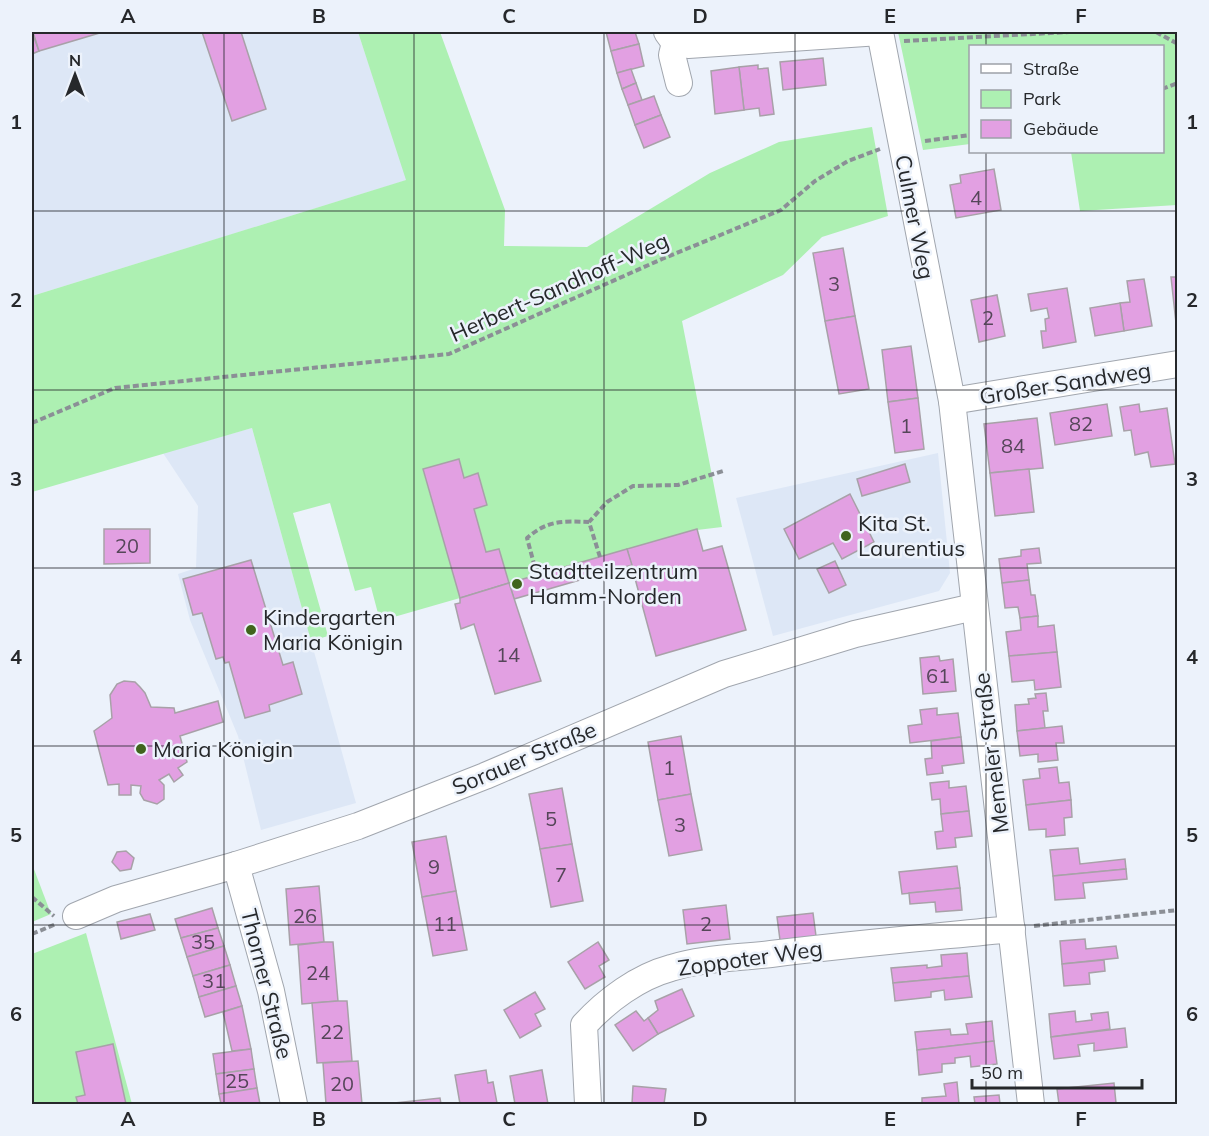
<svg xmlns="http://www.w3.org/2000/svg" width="1209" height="1136" font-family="Mulish,sans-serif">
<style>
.built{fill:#dde7f6}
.green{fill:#adf0b2}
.building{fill:#e2a0e2;stroke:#a8a1a8;stroke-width:1.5}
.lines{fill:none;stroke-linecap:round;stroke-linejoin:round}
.street-casing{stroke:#a1a6ae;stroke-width:28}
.path{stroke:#8b8f96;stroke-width:4;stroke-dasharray:6 3;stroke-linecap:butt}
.street{stroke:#fff;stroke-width:26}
.grid{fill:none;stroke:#26282b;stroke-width:1.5;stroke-opacity:0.55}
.poi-dot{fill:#40641d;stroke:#ecf2fb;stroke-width:2}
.labels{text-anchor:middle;stroke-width:5;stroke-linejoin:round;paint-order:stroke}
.number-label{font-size:20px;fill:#554659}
.street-label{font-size:22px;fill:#26282b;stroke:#ecf2fb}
.poi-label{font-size:22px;fill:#26282b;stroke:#ecf2fb;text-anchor:start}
.neatline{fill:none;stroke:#26282b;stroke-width:2}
.grid-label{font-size:20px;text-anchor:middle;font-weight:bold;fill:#26282b}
</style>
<rect width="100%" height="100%" fill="#ecf2fb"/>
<g class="built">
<path d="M32,32H358L407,180L32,296Z"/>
<path d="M252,428L356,803L261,830L238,736L190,620L178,574L196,568L198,506L163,453Z"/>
<path d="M938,453L950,573L939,591L773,636L736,498Z"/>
</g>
<g class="green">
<path d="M358,32H440L505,210L504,246L587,247L710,173L779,142L872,127L888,216L822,237L783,275L682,321L722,527L697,530L509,583L499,549L486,552L474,509L487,505L478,474L464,478L459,459L423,470L460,598L380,621L371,587L355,591L330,503L293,513L328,636L311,641L252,428L32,492V296L406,180Z"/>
<path d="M898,32H1177V205L1080,211L1071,152H1162V46H970V144L923,150Z"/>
<path d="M32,864L51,914L32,922Z"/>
<path d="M86,933L132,1104H32V954Z"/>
</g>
<g class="building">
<path d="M32,32L39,51L32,54Z"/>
<path d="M33,32H103L39,51Z"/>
<path d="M202,32H241L266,109L232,121Z"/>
<path d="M606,32H635L639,44L611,51Z"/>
<path d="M639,44L644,66L617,73L611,51Z"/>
<path d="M823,58L826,85L783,90L780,62Z"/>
<path d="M758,65V69L768,68L774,114L760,116L759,108L744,110L739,67Z"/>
<path d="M739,67L744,110L715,114L711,71Z"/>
<path d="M631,69L636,83L622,89L617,73Z"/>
<path d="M636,83L642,100L628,105L622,89Z"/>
<path d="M654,96L661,115L635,125L628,105Z"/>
<path d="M661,115L670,137L644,148L635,125Z"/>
<path d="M994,169L1001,210L956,218L950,185L961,183L960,175Z"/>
<path d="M843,248L855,316L825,321L813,253Z"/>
<path d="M1171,277H1178V323H1176Z"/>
<path d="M1144,279L1152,326L1124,331L1120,303L1130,302L1127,281Z"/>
<path d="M1067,288L1076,342L1043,348L1041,331H1046L1045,319L1049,318L1047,308L1031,311L1028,294Z"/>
<path d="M997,295L1005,336L979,342L971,300Z"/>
<path d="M1120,303L1124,331L1095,336L1090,308Z"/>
<path d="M855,316L869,389L839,394L825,321Z"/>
<path d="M911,346L918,398L888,402L882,350Z"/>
<path d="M918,398L924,449L895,453L888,402Z"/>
<path d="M1107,404L1112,436L1055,445L1050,413Z"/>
<path d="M1139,404L1140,412L1167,408L1175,464L1151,467L1148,452L1135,455L1131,430L1124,431L1120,407Z"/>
<path d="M1037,418L1043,468L990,473L984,424Z"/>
<path d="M459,459L464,478L478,473L487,505L474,509L486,552L499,549L509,583L460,598L423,469Z"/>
<path d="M905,464L910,482L862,496L857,479Z"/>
<path d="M1029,469L1034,512L995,516L990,473Z"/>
<path d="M850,494L874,542L842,559L833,543L799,559L784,529Z"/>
<path d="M104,529H150V563L104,564Z"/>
<path d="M697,529L703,551L722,546L746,630L656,656L627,549Z"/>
<path d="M1039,548L1041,563L1027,564L1029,580L1002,583L999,559L1021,556V550Z"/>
<path d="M627,549L632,565L514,599L509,583Z"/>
<path d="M251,560L283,665L293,662L302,694L269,705L270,711L245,718L229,662L225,663L223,657L216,659L202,613L193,615L183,579Z"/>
<path d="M835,561L846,585L829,593L817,569Z"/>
<path d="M1029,580L1031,595H1035L1038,616L1020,618L1018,607L1005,608L1002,583Z"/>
<path d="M509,583L541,681L495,694L474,624L461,629L455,604L460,603V598Z"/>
<path d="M1038,616V627L1054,625L1057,652L1009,656L1006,632L1021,630L1020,618Z"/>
<path d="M1057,652L1061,687L1035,690L1034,680L1012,682L1009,656Z"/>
<path d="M939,656L940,661L953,659L956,691L923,694L920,658Z"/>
<path d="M124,681L135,682L140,687L145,693L151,707L174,708L175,713L218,701L223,722L180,736L187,762L178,768L183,775L174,782L169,774L159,780L164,785V799L157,804L144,800L140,793L141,786L131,785V795H119V784L108,785L94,731L112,718L110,695L117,684Z"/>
<path d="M1046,693L1048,711H1043L1045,728L1017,731L1015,705L1029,704L1028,699L1036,698L1035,694Z"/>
<path d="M937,708V715L958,713L961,737L910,743L908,726L922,724L920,710Z"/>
<path d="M1062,726L1064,743H1056L1058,760L1038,762V754L1020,756L1017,731Z"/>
<path d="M681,736L691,794L658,800L648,742Z"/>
<path d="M961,737L964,763L942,766L943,773L927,775L925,759L932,758L931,741Z"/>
<path d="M1057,767L1059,783L1069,782L1071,800L1026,805L1023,780L1040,778L1039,769Z"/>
<path d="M949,781V788L966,786L969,811L941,814L940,799L932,800L930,783Z"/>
<path d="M562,788L572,844L540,849L529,794Z"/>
<path d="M691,794L702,850L669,856L658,800Z"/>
<path d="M1071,800L1072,817L1064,818L1065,835L1046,837V829L1029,830L1026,805Z"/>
<path d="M969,811L972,836L955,838L956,847L937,849L935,832L943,831L941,814Z"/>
<path d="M446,836L456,891L422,897L412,842Z"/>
<path d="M572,844L583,901L551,907L540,849Z"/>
<path d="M1078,848L1080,864L1125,859L1126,869L1053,876L1050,850Z"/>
<path d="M126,851L134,858L131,869L120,871L112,862L117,852Z"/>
<path d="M957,866L960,888L902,894L899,872Z"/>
<path d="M1126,869L1127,879L1083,883L1085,898L1055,900L1053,876Z"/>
<path d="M319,886L324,942L290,945L286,889Z"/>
<path d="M960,888L962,910L936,912L935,902L910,904L909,893Z"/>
<path d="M456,891L467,950L433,956L422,897Z"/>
<path d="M726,905L730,939L687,944L683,910Z"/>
<path d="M212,908L218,928L181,938L175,919Z"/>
<path d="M813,913L816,936L780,940L777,917Z"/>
<path d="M150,914L155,930L121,939L117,922Z"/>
<path d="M218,928L224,946L187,957L181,938Z"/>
<path d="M1085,939L1086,949L1116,946L1118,958L1062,964L1060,941Z"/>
<path d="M324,942H333L338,1001L302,1004L298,945Z"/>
<path d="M598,942L609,960L599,966L605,977L585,989L568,962Z"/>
<path d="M224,946L230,965L193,976L187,957Z"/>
<path d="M967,953L969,976L893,983L891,968L927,965V968L942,966L941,955Z"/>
<path d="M1104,960L1105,971L1089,973L1090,984L1064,986L1062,964Z"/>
<path d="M230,965L236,986L199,997L193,976Z"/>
<path d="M969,976L972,997L945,1000L944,990L931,992V997L895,1001L893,983Z"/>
<path d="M236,986L242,1006L205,1017L199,997Z"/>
<path d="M682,989L694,1016L658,1034L648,1018L658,1010L655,1001Z"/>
<path d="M535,992L545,1009L535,1014L541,1026L520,1038L504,1010Z"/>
<path d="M338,1001H347L352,1061L317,1063L312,1003Z"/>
<path d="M242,1006L251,1049L232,1051L223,1012Z"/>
<path d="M636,1011L644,1021L648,1018L658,1034L633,1051L615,1025Z"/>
<path d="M1075,1011L1076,1022L1092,1020L1091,1014L1108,1012L1110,1029L1051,1037L1049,1014Z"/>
<path d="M992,1021L994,1041L917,1050L915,1032L950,1029L951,1035L968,1034L966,1024Z"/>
<path d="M1125,1028L1127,1047L1094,1051V1043L1078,1045L1080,1056L1054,1059L1051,1037Z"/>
<path d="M994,1041L997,1064L971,1067L970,1056L955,1058V1063L942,1064V1072L919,1075L917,1050Z"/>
<path d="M113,1044L126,1104H78L76,1097L85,1095L76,1052Z"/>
<path d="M251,1049L254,1069L216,1074L213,1054Z"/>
<path d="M358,1061L362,1104H326L323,1063Z"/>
<path d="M254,1069L257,1088L219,1094L216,1074Z"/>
<path d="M486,1070L488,1083L493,1082L497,1103L460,1104L455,1075Z"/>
<path d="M542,1070L548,1104H515L510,1076Z"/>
<path d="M957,1082L959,1104H922V1098L946,1096L944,1084Z"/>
<path d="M1114,1083L1116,1103L1059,1104L1057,1089Z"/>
<path d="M633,1086L666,1089L664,1104H632Z"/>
<path d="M257,1088L260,1104H221L219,1094Z"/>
<path d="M999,1095L1000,1104H975L974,1097Z"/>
<path d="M440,1098L441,1104H385Z"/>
</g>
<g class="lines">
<defs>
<g id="street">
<path d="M667,32L675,43L688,45L880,32"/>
<path d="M880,32L952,401L1031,1104"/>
<path d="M675,43L672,55L679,83"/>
<path d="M952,401L1178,364"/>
<path d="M236,865L271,991L294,1104"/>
<path d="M76,916L116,899L236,865L358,826L485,776L724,674L855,634L974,607"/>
<path d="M588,1104L584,1025C607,1000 638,977 671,968C702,958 738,958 771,954C851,944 932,937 1012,929"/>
</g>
</defs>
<use href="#street" class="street-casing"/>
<g class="path">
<path d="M1156,32L1178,44"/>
<path d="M904,41L1069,32"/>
<path d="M1162,89L1178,83"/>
<path d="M925,141L970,135"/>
<path d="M32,423L115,388L449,354L662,259L781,210L815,181L848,161L880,149"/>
<path d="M600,557L589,522L607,502L633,486L678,485L723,471"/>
<path d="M537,575L527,538C548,520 562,521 589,522"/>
<path d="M32,897L54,916"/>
<path d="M1034,926L1178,910"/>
<path d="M32,934L56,924"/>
</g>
<use href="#street" class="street"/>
</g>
<path class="grid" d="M224,32V1104M414,32V1104M604,32V1104M795,32V1104M986,32V46M986,152V1104M32,211H1178M32,390H1178M32,568H1178M32,746H1178M32,925H1178"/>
<g class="poi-dot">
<circle cx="846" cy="536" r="6"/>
<circle cx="517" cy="584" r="6"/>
<circle cx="251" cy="630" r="6"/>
<circle cx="141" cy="749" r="6"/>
</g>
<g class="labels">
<g class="number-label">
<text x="976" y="205">4</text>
<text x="834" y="291">3</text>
<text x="988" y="325">2</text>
<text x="1081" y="431">82</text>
<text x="906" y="433">1</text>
<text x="1013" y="453">84</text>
<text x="127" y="553">20</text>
<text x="508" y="662">14</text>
<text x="938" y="683">61</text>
<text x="669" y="775">1</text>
<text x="551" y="826">5</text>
<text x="680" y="832">3</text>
<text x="434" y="874">9</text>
<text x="561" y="882">7</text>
<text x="305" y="923">26</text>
<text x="445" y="931">11</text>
<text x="706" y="931">2</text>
<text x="203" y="949">35</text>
<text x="318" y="980">24</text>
<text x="214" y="988">31</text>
<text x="332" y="1039">22</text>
<text x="237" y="1088">25</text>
<text x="342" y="1091">20</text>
</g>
<g class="street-label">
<text transform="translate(915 217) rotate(79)" y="8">Culmer Weg</text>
<text transform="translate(559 287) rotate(-24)" y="8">Herbert-Sandhoff-Weg</text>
<text transform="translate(1065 383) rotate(-9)" y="8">Großer Sandweg</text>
<text transform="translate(991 753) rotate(-97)" y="8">Memeler Straße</text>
<text transform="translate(524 758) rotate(-23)" y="8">Sorauer Straße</text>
<text transform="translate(750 958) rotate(-8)" y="8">Zoppoter Weg</text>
<text transform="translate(267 984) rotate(76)" y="8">Thorner Straße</text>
</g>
<g class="poi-label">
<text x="858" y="531">Kita St.<tspan x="858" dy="25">Laurentius</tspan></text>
<text x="529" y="579">Stadtteilzentrum<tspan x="529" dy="25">Hamm-Norden</tspan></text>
<text x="263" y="625">Kindergarten<tspan x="263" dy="25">Maria Königin</tspan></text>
<text x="153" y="757">Maria Königin</text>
</g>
</g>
<rect width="1209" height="1136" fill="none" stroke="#ecf2fb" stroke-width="66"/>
<rect x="969" y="45" width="195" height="108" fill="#ecf2fb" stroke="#9da1a8" stroke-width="1.5"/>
<rect x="981" y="64" width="30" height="9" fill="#ffffff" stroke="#9da1a8" stroke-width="1.5"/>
<text x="1023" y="75" font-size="18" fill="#26282b">Straße</text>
<rect x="981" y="90" width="30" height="18" fill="#adf0b2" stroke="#9da1a8" stroke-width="1.5"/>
<text x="1023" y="105" font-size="18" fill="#26282b">Park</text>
<rect x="981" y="120" width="30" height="18" fill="#e2a0e2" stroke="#9da1a8" stroke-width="1.5"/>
<text x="1023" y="135" font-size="18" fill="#26282b">Gebäude</text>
<g transform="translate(75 75)" stroke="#ecf2fb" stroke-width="4.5" paint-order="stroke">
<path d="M0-4.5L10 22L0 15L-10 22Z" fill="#26282b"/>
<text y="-9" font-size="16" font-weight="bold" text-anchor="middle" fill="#26282b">N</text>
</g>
<path d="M972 1079v9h170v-9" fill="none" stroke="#26282b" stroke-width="3"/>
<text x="981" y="1079" font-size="18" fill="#26282b" stroke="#ecf2fb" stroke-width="4.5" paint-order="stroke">50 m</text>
<rect x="33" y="33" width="1143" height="1070" class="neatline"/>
<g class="grid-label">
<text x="128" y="23">A</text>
<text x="319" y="23">B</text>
<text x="509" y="23">C</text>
<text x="700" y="23">D</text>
<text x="890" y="23">E</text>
<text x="1081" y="23">F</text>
<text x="16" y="129">1</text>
<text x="1192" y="129">1</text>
<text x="16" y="307">2</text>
<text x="1192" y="307">2</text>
<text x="16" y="486">3</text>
<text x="1192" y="486">3</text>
<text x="16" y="664">4</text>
<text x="1192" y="664">4</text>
<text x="16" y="842">5</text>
<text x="1192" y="842">5</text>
<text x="16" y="1021">6</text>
<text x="1192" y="1021">6</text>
<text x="128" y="1126">A</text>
<text x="319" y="1126">B</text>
<text x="509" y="1126">C</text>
<text x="700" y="1126">D</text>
<text x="890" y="1126">E</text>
<text x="1081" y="1126">F</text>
</g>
</svg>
